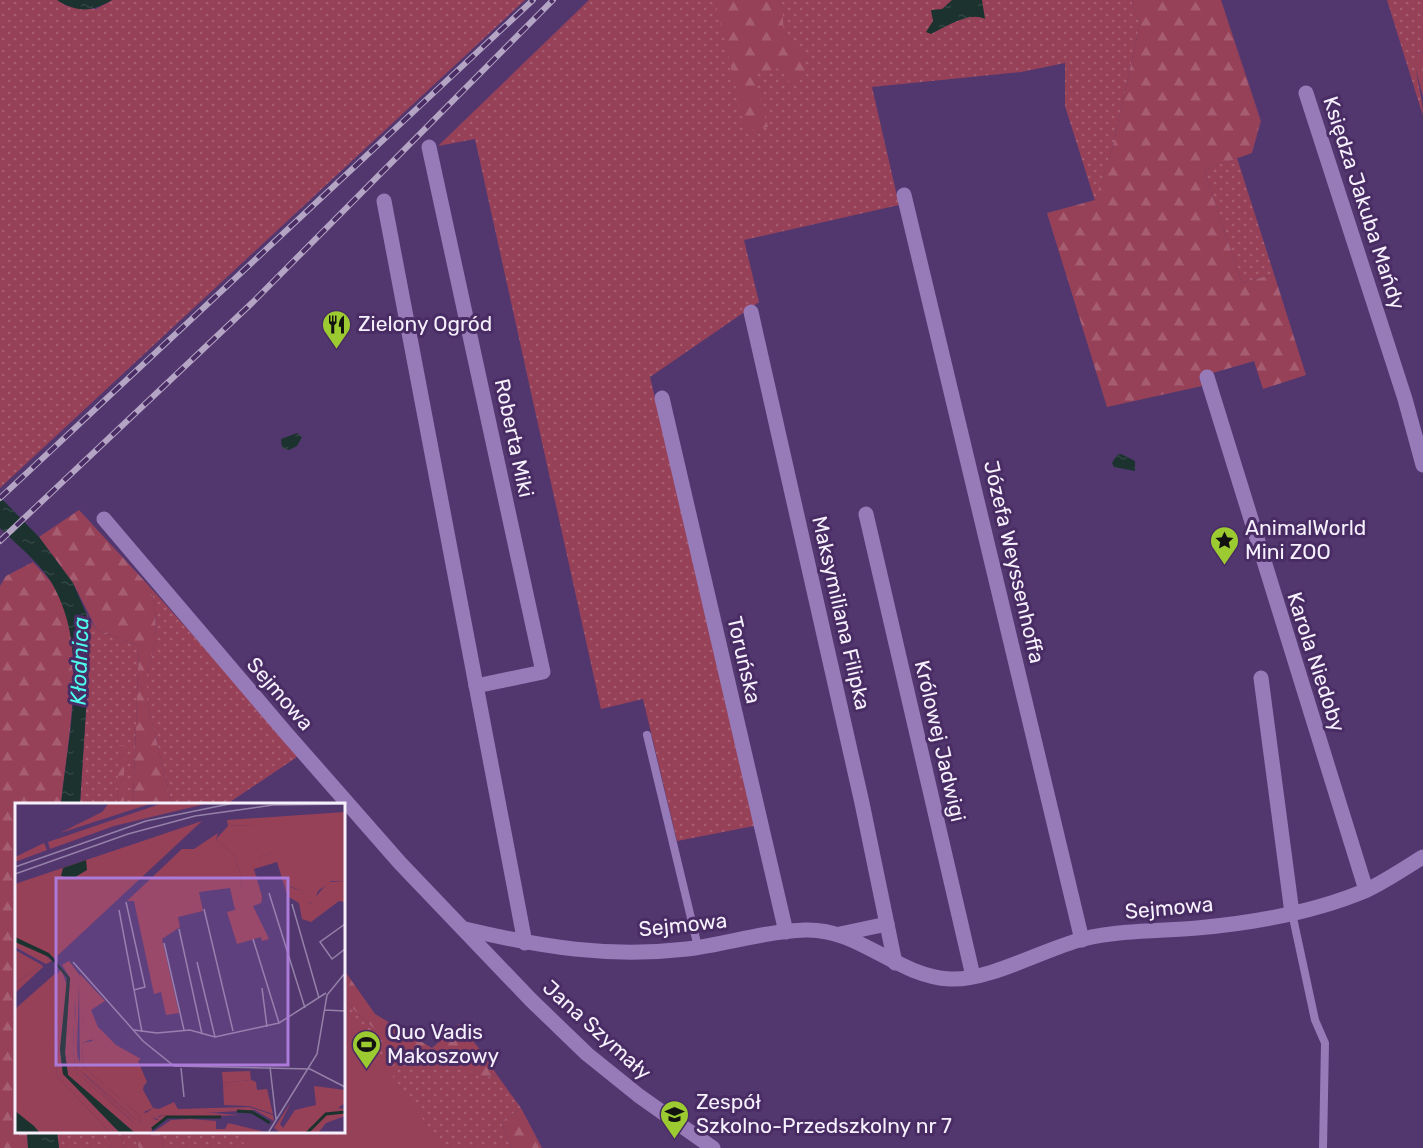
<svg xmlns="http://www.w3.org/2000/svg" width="1423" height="1148" font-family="Rubik,sans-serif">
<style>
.grass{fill:url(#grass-dots)}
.forest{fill:url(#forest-firs)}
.park{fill:#974158}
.water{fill:url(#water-ripples)}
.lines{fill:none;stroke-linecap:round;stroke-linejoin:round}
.lane{stroke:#977ab8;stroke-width:8}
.street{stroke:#977ab8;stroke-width:15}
.rail-casing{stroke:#b4a5c4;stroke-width:6}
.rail{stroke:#482c63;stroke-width:4;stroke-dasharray:11;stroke-linecap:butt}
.labels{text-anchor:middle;stroke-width:6;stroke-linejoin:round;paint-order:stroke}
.street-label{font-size:21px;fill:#f6f0fd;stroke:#482c63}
.poi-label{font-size:21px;fill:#f6f0fd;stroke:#482c63;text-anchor:start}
.water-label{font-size:22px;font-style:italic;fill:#4dfceb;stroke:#482c63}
.inset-river{fill:none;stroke:#1b322f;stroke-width:3}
.inset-road{fill:none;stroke:#9481a8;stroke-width:1.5}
.view{fill:#ac7ad8;fill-opacity:0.15;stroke:#ac7ad8;stroke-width:3}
.inset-edge{fill:none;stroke:#f6f0fd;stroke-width:3}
</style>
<defs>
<pattern id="grass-dots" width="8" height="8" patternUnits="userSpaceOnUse" patternTransform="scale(1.5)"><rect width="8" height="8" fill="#974158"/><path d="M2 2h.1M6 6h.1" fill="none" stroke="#a65d71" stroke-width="1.8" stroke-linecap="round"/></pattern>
<pattern id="forest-firs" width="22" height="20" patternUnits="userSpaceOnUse" patternTransform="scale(1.5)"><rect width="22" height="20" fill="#974158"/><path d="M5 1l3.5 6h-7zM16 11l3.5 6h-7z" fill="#a65d71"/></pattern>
<pattern id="water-ripples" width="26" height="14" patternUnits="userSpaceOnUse" patternTransform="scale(1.5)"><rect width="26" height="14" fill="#1b322f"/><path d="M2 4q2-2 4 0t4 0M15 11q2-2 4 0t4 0" fill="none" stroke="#324644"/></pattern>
</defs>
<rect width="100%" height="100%" fill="#52376f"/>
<g class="grass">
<path d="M0,0H57L67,6L96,9L112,0H525L0,488Z"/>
<path d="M589,0H1131L1140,23L1113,146L1095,201L1065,106V63L1021,72L872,87L899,205L744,240L759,302L650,377L754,826L677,841L643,699L601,709L475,139L438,146Z"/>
<path d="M1221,0L1261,121L1252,153L1260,121Z"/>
<path d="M1387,0H1423V51L1415,53C1414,75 1423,94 1423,116Z"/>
<path d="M1237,158L1274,274L1242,283L1204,170Z"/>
<path d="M150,587L300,755L227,804H172L147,702V674L156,639L155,607Z"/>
<path d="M87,615L97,630L139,646L133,804H124V745H120L117,804H80L89,664Z"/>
<path d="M344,1000L371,1026L485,1077L497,1075L521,1108L501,1122L512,1148H164L160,1132H344Z"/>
<path d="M57,1132H108L111,1148H59Z"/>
<path d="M121,1132H133L139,1148H124Z"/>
</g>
<g class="forest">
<path d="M715,0H782L784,39L801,47L806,78L789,82L779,68L753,75L768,127L746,131Z"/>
<path d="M1131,0H1221L1260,121L1252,153L1204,170L1242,283L1274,274L1306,375L1263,389L1254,361L1199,377L1202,386L1107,407L1047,213L1095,200L1113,146L1140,23Z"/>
<path d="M1423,51V97L1415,66V53Z"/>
<path d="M79,510L150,587L155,607L156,639L147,674V702L172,804H133L139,646L97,630L73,583L39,537Z"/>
<path d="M33,562C40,570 49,578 54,586C89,641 67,742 61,804H16V1132H27L28,1148H0V586L6,576Z"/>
<path d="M119,745H124V804H117Z"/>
<path d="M344,970L375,1014L432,1048L459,1024L482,1052L497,1075L485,1077L396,1043L371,1026L344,1000Z"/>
<path d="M521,1108L542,1148H512L501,1122Z"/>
<path d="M108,1132H121L124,1148H111Z"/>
<path d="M133,1132H160L164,1148H139Z"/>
</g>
<path class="park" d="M344,1007L443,1148H247L236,1132H344Z"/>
<g class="water">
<path d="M57,0H112C92,12 77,13 57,0Z"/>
<path d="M952,0H982L985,19C969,11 946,27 931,34L926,32L933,21L931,10L942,9Z"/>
<path d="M297,433L302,437L297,446L289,450L282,448L281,439Z"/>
<path d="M1121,454L1135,461V471L1114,467L1112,463L1117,455Z"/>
<path d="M0,497L39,537L73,583L87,615L89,664L80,804H61C68,735 89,654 55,589C44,566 18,546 0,528Z"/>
<path d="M27,1132H57L59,1148H28Z"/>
</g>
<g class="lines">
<g class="lane">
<path d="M647,735L698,947"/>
<path d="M1292,913L1315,1020L1325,1043L1323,1148"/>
</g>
<g class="street">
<path d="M1306,93L1405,399L1423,465"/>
<path d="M429,147L543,672L476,686"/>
<path d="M904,195L1082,940"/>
<path d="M384,201L525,943"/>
<path d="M751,312L862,803L895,963"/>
<path d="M1207,377L1366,890"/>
<path d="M662,398L786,932"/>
<path d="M866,514L973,976"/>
<path d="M104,519L286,733L400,863L531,1000L587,1054L638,1095L713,1148"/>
<path d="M1261,678L1292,913"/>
<path d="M465,929C541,947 609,958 687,949C727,944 766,931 805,930C859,928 896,976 950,979C989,981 1044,949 1083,939C1121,930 1159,931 1197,928C1253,923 1315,912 1367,890C1386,881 1405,868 1423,857"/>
<path d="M840,934L887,924"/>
</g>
<defs>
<g id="rail">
<path d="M0,498L533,0"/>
<path d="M0,541L253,302L553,0"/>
</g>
</defs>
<use href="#rail" class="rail-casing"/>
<use href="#rail" class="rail"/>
</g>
<defs>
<symbol id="restaurant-pin" viewBox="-11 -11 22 30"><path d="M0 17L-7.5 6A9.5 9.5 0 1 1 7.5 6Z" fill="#9cca31" stroke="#482c63"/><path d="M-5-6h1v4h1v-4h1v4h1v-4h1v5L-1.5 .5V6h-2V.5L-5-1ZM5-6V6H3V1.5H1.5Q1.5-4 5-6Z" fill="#111"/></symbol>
<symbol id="sight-pin" viewBox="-11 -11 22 30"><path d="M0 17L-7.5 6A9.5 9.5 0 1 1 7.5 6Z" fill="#9cca31" stroke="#482c63"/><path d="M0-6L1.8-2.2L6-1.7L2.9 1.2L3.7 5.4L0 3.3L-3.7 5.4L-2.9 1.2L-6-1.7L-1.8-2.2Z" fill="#111"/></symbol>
<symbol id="stadium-pin" viewBox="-11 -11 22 30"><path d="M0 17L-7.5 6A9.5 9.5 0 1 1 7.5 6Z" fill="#9cca31" stroke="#482c63"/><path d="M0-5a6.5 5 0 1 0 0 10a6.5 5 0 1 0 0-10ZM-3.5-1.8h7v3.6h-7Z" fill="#111"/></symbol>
<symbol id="school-pin" viewBox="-11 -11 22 30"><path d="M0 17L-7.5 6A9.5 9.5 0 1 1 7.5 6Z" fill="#9cca31" stroke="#482c63"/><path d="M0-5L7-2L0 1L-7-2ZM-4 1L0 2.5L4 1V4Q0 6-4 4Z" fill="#111"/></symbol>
</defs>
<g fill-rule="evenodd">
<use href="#restaurant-pin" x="320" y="308" width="33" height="45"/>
<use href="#sight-pin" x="1208" y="524" width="33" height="45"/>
<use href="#stadium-pin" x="350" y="1028" width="33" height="45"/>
<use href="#school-pin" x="658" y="1098" width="33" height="45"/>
</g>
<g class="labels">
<g class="street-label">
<text transform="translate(1364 203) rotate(72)" y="7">Księdza Jakuba Mańdy</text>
<text transform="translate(514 438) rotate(78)" y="7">Roberta Miki</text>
<text transform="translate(1014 562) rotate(77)" y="7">Józefa Weyssenhoffa</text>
<text transform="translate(841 613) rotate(77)" y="7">Maksymiliana Filipka</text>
<text transform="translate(744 660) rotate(77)" y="7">Toruńska</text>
<text transform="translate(1316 662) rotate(72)" y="7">Karola Niedoby</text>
<text transform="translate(280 694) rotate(49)" y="7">Sejmowa</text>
<text transform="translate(940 741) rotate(77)" y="7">Królowej Jadwigi</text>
<text transform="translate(1169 908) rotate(-5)" y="7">Sejmowa</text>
<text transform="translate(683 925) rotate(-6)" y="7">Sejmowa</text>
<text transform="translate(597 1030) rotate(42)" y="7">Jana Szymały</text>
</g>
<g class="poi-label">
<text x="358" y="331">Zielony Ogród</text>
<text x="1245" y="535">AnimalWorld<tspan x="1245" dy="24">Mini ZOO</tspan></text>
<text x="387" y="1039">Quo Vadis<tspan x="387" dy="24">Makoszowy</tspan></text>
<text x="696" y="1109">Zespół<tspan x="696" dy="24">Szkolno-Przedszkolny nr 7</tspan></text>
</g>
<g class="water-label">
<text transform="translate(79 661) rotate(-88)" y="8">Kłodnica</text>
</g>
</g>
<g transform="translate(15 803)">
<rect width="330" height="330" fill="#52376f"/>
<path d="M94,0H138L45,30L87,9ZM148,0H194L99,23L35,46L33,39ZM330,9V79L316,78L303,88L299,99L293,100L287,88L274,83L273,94L262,59L239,66L247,94L246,100L238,65L244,54L256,50L237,45L240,22L213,23L212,17ZM187,18L40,155L0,134V81ZM203,30L201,36L220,53L227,78L223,98L220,107L215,85L184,89L188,108L163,114L165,124L147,136L164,210L151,212L146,189L139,191L119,98H112L167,46H179ZM29,40L32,47L0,59V54ZM0,139L23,146L37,158L31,161L0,144ZM0,147L27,162L0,180ZM42,169L36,187L42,273L96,330H25L0,308V206ZM65,171L90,198L76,207L83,224L101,242L126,256L123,258L132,279L127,285L138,305L129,309L143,318L135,330H120L53,272L50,250L55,175L64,180L62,251L69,271L125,320L126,314L68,263L67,240L78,238L68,228ZM60,197L63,266L121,322L61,269L58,246ZM208,280L224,293L258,311L234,303L209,302ZM159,299L163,306L234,304L258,312L259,318L240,307L141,313L144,306Z" fill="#974158" fill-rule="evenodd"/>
<path d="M240,22L246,24L252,40L238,45H254L256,50L244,54L245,63L238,65L247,94L246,100L238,103L254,136L247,138L246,134L222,141L212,109L220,107L227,78L220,53L201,36L213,23ZM160,55L165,59L173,87H164L166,95L163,96L155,65ZM313,79H330V99L324,98L296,119L287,116L284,100L274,94L272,83L287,88L295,101ZM54,158L66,174L68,227L78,230L80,235L67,240L68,263L126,314L125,320L65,267L64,180L57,178L47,162ZM27,162L28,164L0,190V180ZM46,166L53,185L45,246L48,271L105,330H96L42,273L35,182ZM60,196L63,266L121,322L61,269L58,246ZM236,277L241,279L242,287L252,286L258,311L227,296L208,280ZM299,283L330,287V300L323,305L330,306V313L311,320L303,330H266L259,325L276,299L265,321L268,325L280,307L301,302ZM138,305L144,306L143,314L171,308L224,312L152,315L138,326L143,316L128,312ZM176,316L201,318V326H210L213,320L250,329L137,330L156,317Z" fill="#974158"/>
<path d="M96,238L129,285L108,299L96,282L91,285L78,266L82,263L75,253ZM235,268L236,277L208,280L207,269Z" fill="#974158"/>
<path d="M71,57L72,67L57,76L46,73L48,65ZM0,134L34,150L55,175L50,250L53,272L120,330H105L48,271L45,246L52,175L34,154L0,139ZM0,308L19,323L25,330H0Z" fill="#1b322f"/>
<path class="inset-river" d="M222,308L237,309L255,320M137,326L152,314H206M292,330L311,311L330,309"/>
<path class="inset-road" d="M0,64L131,18L219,0M0,71L113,31L180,13L258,2L330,1M254,90L290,205M111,99L130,184L119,187M277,101L304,195M189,106L218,228M104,107L127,229M330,121L305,139L317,156L330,146M164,126L187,231M238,136L264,220M149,140L169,227M58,159L128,238L159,263L295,266L330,284M182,159L200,234M247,185L252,224M310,207L330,208M119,227L142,230L175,227L200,234L264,220L311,190M255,264L261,316M166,265L169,294M253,330L302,251L312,192L330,170"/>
<path class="view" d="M41,75H273V262H41Z"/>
<rect width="330" height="330" class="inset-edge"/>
</g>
</svg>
